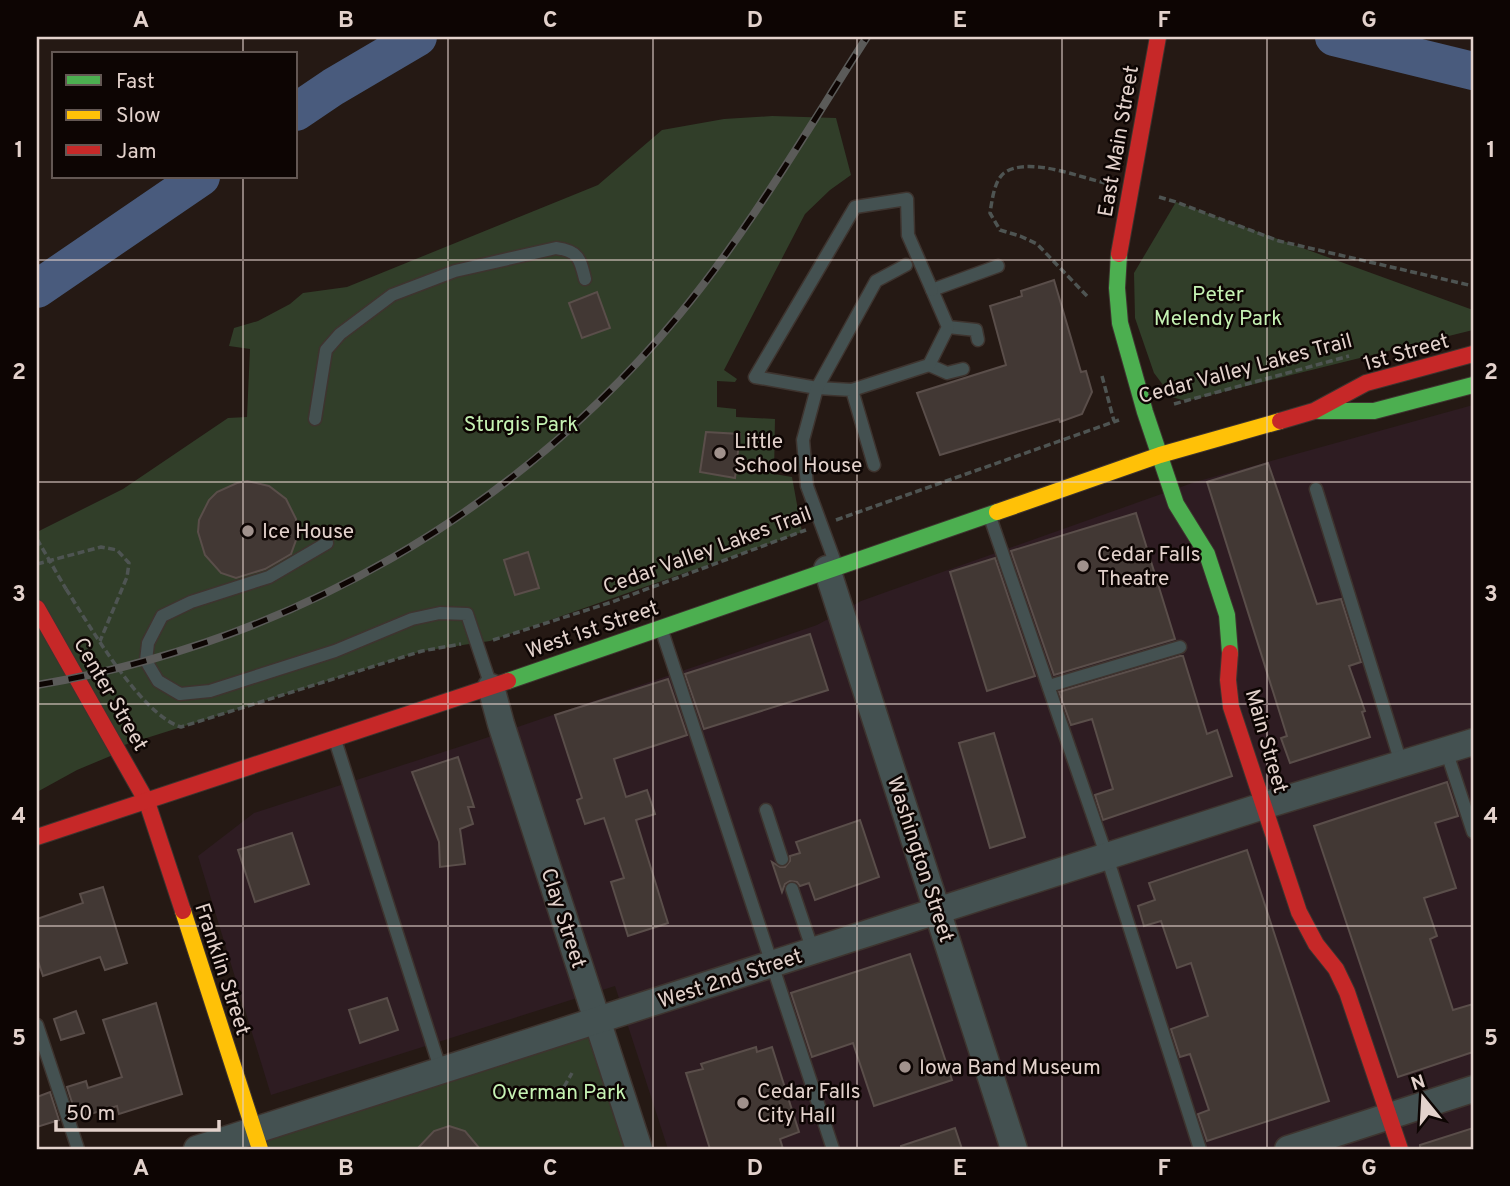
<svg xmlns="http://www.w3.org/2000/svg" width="1510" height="1186" font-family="Overpass,sans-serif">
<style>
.commercial{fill:#2e1c22}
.green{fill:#313e29}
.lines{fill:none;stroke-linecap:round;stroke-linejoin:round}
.river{stroke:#495b7d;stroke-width:38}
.building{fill:#423834;stroke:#5a4e4a;stroke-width:2}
.lane-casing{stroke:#3e342f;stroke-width:15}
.street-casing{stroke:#3e342f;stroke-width:29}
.fast-casing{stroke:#3e342f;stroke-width:18}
.slow-casing{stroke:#3e342f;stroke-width:18}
.jam-casing{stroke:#3e342f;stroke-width:18}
.path{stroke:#4e5452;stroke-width:3.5;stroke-dasharray:7 3.5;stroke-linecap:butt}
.lane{stroke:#445151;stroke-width:12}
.street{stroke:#445151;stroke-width:26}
.fast{stroke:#4caf50;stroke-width:16}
.slow{stroke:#ffc107;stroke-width:16}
.jam{stroke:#c62828;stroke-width:16}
.rail-casing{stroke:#5b5b59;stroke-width:8}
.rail{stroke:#0d0503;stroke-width:5;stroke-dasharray:16;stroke-linecap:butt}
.jam-bridge-casing{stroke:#3e342f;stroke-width:18;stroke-linecap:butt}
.path-bridge{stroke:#4e5452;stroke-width:3.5;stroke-dasharray:7 3.5;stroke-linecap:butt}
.jam-bridge{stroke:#c62828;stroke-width:16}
.grid{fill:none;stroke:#e3d2cc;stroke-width:2;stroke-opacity:0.55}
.poi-dot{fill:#a0918c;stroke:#0d0503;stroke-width:2.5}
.labels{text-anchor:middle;stroke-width:5;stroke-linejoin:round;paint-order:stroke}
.street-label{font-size:21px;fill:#e3d2cc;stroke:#0d0503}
.park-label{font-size:21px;fill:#c5f2b3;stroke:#0d0503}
.poi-label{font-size:21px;fill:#e3d2cc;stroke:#0d0503;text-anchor:start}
.neatline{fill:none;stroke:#e3d2cc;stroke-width:2.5}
.grid-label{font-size:23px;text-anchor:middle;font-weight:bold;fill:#e3d2cc}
</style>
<rect width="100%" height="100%" fill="#251914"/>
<path class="commercial" d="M1473,405V1149H668L615,986L271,1095L198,856L254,813L465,745L817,625L861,601L1195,482Z"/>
<g class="green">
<path d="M772,116L836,118L851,175L830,190L805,214L724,370L737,379L735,382L717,381V407L736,409V417L775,419L774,474L792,477L802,532L490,641L422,651L118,747L120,752L77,770L37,792V532L123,489L228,418L247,417L250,349L229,346L234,328L258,321L290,304L303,293L347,287L598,185L662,130L724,119Z"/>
<path d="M1176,202L1473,310V330L1186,401L1172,397L1154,373L1135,318L1134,273Z"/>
<path d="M597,1020L639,1149H260L254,1131Z"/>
</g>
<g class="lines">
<g class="river">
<path d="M1334,37L1473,71"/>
<path d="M296,112L333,87L418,37"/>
<path d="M37,289L201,177"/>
</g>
</g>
<g class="building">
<path d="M1054,280L1081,372L1086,371L1092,392L1082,414L1060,422L1059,419L940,455L917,393L1006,365L990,306L1022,296L1021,291Z"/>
<path d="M597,292L610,328L582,338L569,303Z"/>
<path d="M706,432L740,434L735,478L700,472Z"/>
<path d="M1268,463L1317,604L1341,599L1361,662L1349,666L1365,711L1362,712L1370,737L1290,763L1281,738L1287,736L1207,482Z"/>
<path d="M247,481L269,486L286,499L296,519V540L291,554L265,569L236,578L221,573L205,555L198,532L199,520L209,500L217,492L237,483Z"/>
<path d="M1136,513L1175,639L1054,675L1011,551Z"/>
<path d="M528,552L539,588L515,595L504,560Z"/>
<path d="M995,558L1035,676L987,691L950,572Z"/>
<path d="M810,634L828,690L704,729L685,674Z"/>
<path d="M1180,656H1183L1207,734L1217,730L1232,776L1103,820L1095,795L1113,789L1092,719L1071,725L1059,692Z"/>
<path d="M668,679L687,735L614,759L626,797L647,790L655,814L636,820L668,923L628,936L611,882L624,878L604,818L585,824L577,800L582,798L555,715Z"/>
<path d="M994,733L1025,837L990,848L959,743Z"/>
<path d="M458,757L474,807H468L473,824L460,829L465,864L440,867L439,842L412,772Z"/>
<path d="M1447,782L1458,816L1435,823L1456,888L1424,898L1437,936L1430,939L1453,1010L1473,1004V1052L1398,1077L1314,826Z"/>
<path d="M860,820L879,877L815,900L809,883L800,886L797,882L790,881L785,884L782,892L772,862L780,867H785L790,861V856L800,853L796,842Z"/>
<path d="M292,833L309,884L255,902L238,850Z"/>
<path d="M1247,850L1329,1101L1207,1141L1198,1114L1209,1110L1190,1054L1180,1057L1171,1029L1208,1016L1191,963L1177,968L1161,921L1144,926L1138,906L1155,900L1149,883Z"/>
<path d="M103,887L127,963L105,970L100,957L43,976L37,958V919L83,903L80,894Z"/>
<path d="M910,954L952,1080L874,1106L853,1043L812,1057L791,993Z"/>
<path d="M387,998L398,1030L360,1043L349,1010Z"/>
<path d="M156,1003L182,1094L119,1114L117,1106L77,1118L67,1087L86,1081L88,1088L122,1077L103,1020Z"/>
<path d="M76,1011L84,1033L61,1040L54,1019Z"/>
<path d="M756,1047L757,1052L772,1047L799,1132L780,1139L783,1149H710L686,1073L703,1069L701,1064Z"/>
<path d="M50,1092L59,1120L37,1127V1097Z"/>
<path d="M449,1126L465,1131L480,1149H417L434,1131Z"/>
<path d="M955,1128L962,1149H901V1146Z"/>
<path d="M1473,1128V1149H1420V1145Z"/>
</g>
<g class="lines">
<defs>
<g id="lane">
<path d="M948,327L976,330L978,340"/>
<path d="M929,365L947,373L963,369"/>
<path d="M852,390L929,365L948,327L932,290L998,266"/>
<path d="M315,419L326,350L340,334L392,295L455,271L556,248C579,251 580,259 585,279"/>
<path d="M874,465L852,390L817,388L755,377L855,207L907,199L908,235L932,290"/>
<path d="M1316,489L1401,763"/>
<path d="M990,517L1107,857L1200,1149"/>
<path d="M327,543L269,577L191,602L162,616L148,643L146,661L158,681L180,694L210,691L335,651L412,619L440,613L467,614L490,683"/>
<path d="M835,562L807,486L803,440L817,388L876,281L906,265"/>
<path d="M662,631L833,1149"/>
<path d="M1049,686L1180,647"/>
<path d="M336,743L441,1071"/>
<path d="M1446,750L1473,832"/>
<path d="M766,810L782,859"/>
<path d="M792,889L813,951"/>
<path d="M37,1025L78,1149"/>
</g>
<g id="street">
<path d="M827,569L1014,1149"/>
<path d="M491,687L501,724L639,1149"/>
<path d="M197,1149L1263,806L1473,742"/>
<path d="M1288,1149L1473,1089"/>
</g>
<g id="fast">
<path d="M1119,254L1117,288L1120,323L1145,412L1176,504L1207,554L1227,615L1230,653"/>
<path d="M1319,411H1374L1473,385"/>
<path d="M508,681L997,512"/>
</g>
<g id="slow">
<path d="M997,512L1160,455L1280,421"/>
<path d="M183,911L260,1149"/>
</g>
<g id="jam">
<path d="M1280,421L1314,411L1366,383L1473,354"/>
<path d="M37,608L147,802L183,911"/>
<path d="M1230,653L1228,680L1231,707L1299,912L1316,944L1336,969L1347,992L1400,1149"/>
<path d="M37,837L508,681"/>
</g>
</defs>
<use href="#lane" class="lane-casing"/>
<use href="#street" class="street-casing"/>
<use href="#fast" class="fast-casing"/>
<use href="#slow" class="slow-casing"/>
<use href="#jam" class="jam-casing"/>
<g class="path">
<path d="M1159,197L1176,202L1279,241L1473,286"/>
<path d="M1087,296L1037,244L1020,236L1000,230L990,213C992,201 994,181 1004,173C1028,156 1079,177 1105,183"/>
<path d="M1102,376L1114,421"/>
<path d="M1174,404L1349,356"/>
<path d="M836,520L1119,420"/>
<path d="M37,564L101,547L117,550L129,563L127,577L100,641"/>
<path d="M66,589C90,626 140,714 181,727L422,651L461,644"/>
<path d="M493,640L612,602L806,530"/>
<path d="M564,1087L572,1073"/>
</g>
<use href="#lane" class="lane"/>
<use href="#street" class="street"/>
<use href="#fast" class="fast"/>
<use href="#slow" class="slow"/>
<use href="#jam" class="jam"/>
<defs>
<path id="rail" d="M37,685C291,642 515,513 679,315C750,229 807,130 867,37"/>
</defs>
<use href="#rail" class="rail-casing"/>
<use href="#rail" class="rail"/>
<defs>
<path id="jam-bridge" d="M1119,254L1158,37"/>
</defs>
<use href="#jam-bridge" class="jam-bridge-casing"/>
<path class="path-bridge" d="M37,539L66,589"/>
<use href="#jam-bridge" class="jam-bridge"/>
</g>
<path class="grid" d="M243,37V54M448,37V1149M653,37V1149M857,37V1149M1062,37V1149M1267,37V1149M243,177V1149M37,260H1473M37,482H1473M37,704H1473M37,926H1473"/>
<g class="poi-dot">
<circle cx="720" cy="453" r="7"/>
<circle cx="248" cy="531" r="7"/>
<circle cx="1083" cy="566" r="7"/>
<circle cx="905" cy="1067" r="7"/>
<circle cx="743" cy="1103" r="7"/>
</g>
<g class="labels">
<g class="street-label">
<text transform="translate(1118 141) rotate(-80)" y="7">East Main Street</text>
<text transform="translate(1406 352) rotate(-16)" y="7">1st Street</text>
<text transform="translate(1245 368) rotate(-15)" y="7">Cedar Valley Lakes Trail</text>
<text transform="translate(707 550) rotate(-20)" y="7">Cedar Valley Lakes Trail</text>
<text transform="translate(592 629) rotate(-19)" y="7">West 1st Street</text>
<text transform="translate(111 694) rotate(60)" y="7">Center Street</text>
<text transform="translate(1267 741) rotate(74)" y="7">Main Street</text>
<text transform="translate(921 859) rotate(72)" y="7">Washington Street</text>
<text transform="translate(564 918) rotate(72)" y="7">Clay Street</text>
<text transform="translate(223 969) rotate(72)" y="7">Franklin Street</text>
<text transform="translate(730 978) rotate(-18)" y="7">West 2nd Street</text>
</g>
<g class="park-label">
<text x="1218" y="301">Peter<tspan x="1218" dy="24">Melendy Park</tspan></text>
<text x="521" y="431">Sturgis Park</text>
<text x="559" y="1099">Overman Park</text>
</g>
<g class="poi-label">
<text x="734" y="448">Little<tspan x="734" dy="24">School House</tspan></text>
<text x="262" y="538">Ice House</text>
<text x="1097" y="561">Cedar Falls<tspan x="1097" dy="24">Theatre</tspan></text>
<text x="919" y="1074">Iowa Band Museum</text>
<text x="757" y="1098">Cedar Falls<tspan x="757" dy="24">City Hall</tspan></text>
</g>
</g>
<rect width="1510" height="1186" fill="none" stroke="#0d0503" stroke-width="77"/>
<rect x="52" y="52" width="245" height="126" fill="#0d0503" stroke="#635753" stroke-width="2"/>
<rect x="66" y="75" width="35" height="10" fill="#4caf50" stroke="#635753" stroke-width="2"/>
<text x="116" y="88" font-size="21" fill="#e3d2cc">Fast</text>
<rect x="66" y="110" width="35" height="10" fill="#ffc107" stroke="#635753" stroke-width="2"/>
<text x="116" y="122" font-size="21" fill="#e3d2cc">Slow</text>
<rect x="66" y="145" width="35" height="10" fill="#c62828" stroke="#635753" stroke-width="2"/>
<text x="116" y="158" font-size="21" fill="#e3d2cc">Jam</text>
<g transform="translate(1423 1098) rotate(342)" stroke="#0d0503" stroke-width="5" paint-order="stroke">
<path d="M0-5L12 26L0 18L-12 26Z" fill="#e3d2cc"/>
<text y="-10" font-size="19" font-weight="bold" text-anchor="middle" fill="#e3d2cc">N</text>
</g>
<path d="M56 1120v10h163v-10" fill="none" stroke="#e3d2cc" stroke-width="3.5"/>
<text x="66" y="1120" font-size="21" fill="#e3d2cc" stroke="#0d0503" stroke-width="5" paint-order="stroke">50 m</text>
<rect x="38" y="38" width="1434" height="1110" class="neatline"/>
<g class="grid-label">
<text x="141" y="27">A</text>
<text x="346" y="27">B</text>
<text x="550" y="27">C</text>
<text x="755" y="27">D</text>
<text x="960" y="27">E</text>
<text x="1164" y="27">F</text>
<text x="1369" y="27">G</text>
<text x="19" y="157">1</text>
<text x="1491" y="157">1</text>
<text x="19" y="379">2</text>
<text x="1491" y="379">2</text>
<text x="19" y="601">3</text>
<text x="1491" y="601">3</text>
<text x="19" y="823">4</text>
<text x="1491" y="823">4</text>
<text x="19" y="1045">5</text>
<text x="1491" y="1045">5</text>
<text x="141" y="1175">A</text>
<text x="346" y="1175">B</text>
<text x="550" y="1175">C</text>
<text x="755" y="1175">D</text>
<text x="960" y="1175">E</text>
<text x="1164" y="1175">F</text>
<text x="1369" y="1175">G</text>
</g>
</svg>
